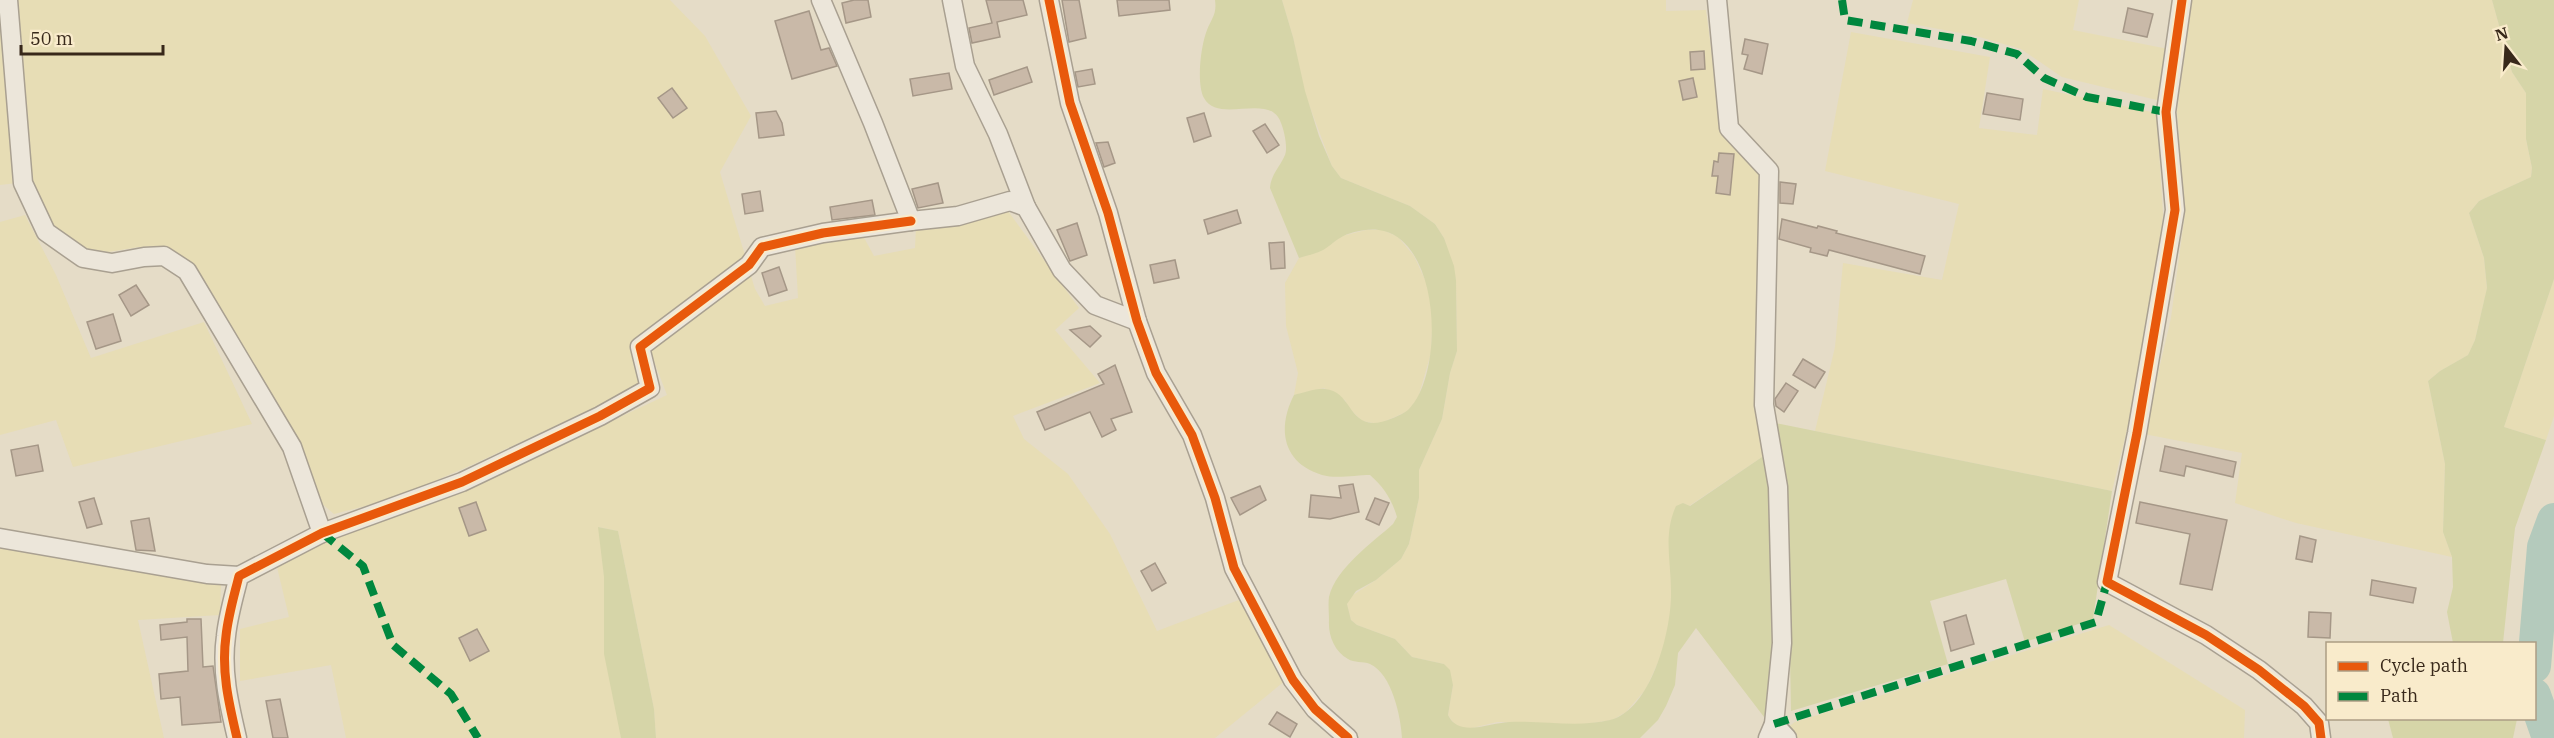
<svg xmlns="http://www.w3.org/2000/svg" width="2554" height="738" font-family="'IBM Plex Serif',serif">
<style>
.farmland{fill:#e7ddb5}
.green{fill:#d6d5a8}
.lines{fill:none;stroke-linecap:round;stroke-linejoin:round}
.river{stroke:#b4cabc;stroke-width:34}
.building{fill:#c9b9a8;stroke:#a59787;stroke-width:1.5}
.minor-casing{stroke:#a9a091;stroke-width:21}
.minor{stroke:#ece6da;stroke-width:18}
.quiet{stroke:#00873e;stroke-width:8;stroke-dasharray:15 8;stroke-linecap:butt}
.cycleway-casing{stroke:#f9ebcb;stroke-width:13}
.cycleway{stroke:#e8590c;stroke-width:9}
</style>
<rect width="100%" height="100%" fill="#e5dcc7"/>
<g class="farmland">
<path d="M15,0H670L705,36L751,116L720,172L747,262L635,345L644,384L474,464L393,499L334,514L320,502L190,264L162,246L139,247L108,252L83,248L51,225L30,181Z"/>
<path d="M1282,0H1666V11L1706,10L1722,131L1731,143L1747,157L1764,176L1765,455L1689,506L1683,503L1671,580L1672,612L1663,651L1646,689L1626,712L1612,720L1580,725L1513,722H1497L1464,730L1457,728L1448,715L1453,685L1444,664L1412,657L1395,639L1357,625L1351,620L1347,604L1350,597L1376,580L1401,559L1409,544L1419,498V470L1442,419L1450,373L1457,351L1456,280L1444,238L1435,224L1410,206L1341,178L1332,166L1304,91L1293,37Z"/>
<path d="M1913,0H2079L2073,30L2168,49L2161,101L2062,77L2021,49L1976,36L1907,23Z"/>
<path d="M2192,0H2492L2512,72L2526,93V139L2532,168L2531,177L2479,201L2469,213L2484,258L2487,289L2475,340L2468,355L2440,371L2428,381L2445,464L2443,532L2452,557L2296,523L2235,503L2242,453L2144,434L2171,318L2185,213L2177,112Z"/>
<path d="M0,6L3,60L17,183L0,185Z"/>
<path d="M1851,32L1990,57L1979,128L2037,135L2043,89L2161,114L2159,151L2163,214L2152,315L2133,405L2112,491L1815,431L1835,347L1843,263L1942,280L1959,204L1825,171Z"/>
<path d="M1008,211L1079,308L1055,330L1100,383L1013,416L1024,439L1068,474L1110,534L1157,631L1244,598L1286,680L1215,738H656L654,709L618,531L599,527L621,738H346L331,665L240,681V629L289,617L276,563L337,532L462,491L667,395L650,351L750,273L755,289L765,306L798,298L795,246L862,234L874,256L915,248L916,227Z"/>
<path d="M25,215L56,275L91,358L204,322L252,424L73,467L56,420L0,435V222Z"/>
<path d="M1366,230H1383L1398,237L1414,256L1427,284L1433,308L1431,353L1418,398L1408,411L1379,424L1362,421L1348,407L1345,400L1324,388L1294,395L1298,373L1286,326L1285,283L1299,258L1322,250L1342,236Z"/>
<path d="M2554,279V416L2546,440L2504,427Z"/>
<path d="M0,542L221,584L220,615L138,620L164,738H0Z"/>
<path d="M2109,625L2245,710L2244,738H1773L1795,722Z"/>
</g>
<g class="green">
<path d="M1215,0H1282L1293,37L1305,91L1319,136L1332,166L1341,178L1410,206L1435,224L1444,238L1454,266L1456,280L1457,351L1450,373L1442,419L1419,470V498L1409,544L1401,559L1376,580L1356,591L1347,604L1351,620L1357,625L1395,639L1412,657L1444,664L1450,670L1453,685L1448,715C1459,738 1488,723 1509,722C1543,720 1576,728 1610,720C1652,710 1672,628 1671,591C1671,561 1663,535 1676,506L1683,503L1690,506L1765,455L1772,487L1774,687L1764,717L1696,628L1678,653L1675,685L1666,706L1658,720L1640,738H1402C1401,717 1392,674 1370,664C1363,661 1354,663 1348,659C1334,651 1328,635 1329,620C1329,613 1328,604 1329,597C1336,568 1372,543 1393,524L1397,517C1392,500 1384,487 1370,475C1356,475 1336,479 1322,475C1282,463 1277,428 1294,395C1303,393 1316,388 1325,389C1355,391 1347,438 1393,418C1398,416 1405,413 1409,409C1444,373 1441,246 1384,231C1372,227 1350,231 1340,238C1333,242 1328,248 1321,251C1314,254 1306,256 1299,258L1270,188C1271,174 1280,167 1285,155C1288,148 1284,130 1281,123C1270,91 1219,125 1204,98C1196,83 1201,45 1207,30C1212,18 1217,14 1215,0Z"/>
<path d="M2492,0H2554V279L2504,427L2546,440L2515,528L2503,643H2453L2447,612L2453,587L2452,557L2443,532L2445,464L2428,381L2440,371L2468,355L2475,340L2487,288L2484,258L2469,213L2479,201L2531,177L2532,168L2526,139V93L2512,72Z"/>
<path d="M1775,423L2112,491L2093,619L2025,642L2006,579L1930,601L1948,664L1791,711L1787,488Z"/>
<path d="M598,527L618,531L654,709L656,738H621L604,654V577Z"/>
<path d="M2388,719V718L2517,719L2513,738H2393Z"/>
</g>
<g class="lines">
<g class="river">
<path d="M2534,666L2544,547L2554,520"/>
<path d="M2534,695L2549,738"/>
</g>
</g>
<g class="building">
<path d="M854,0H868L871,17L846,23L842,3Z"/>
<path d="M986,0H1023L1027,15L997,22L1000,37L972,43L969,28L992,23Z"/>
<path d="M1062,0H1079L1086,38L1069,42Z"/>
<path d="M1117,0H1169L1170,10L1119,16Z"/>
<path d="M2128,8L2153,14L2147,37L2123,32Z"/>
<path d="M809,11L821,50L829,48L837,66L792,79L775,21Z"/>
<path d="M1745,39L1768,44L1762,74L1744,69L1748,55L1742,54Z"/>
<path d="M1704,51L1705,69L1691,70L1690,52Z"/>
<path d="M1027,67L1032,82L994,95L989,80Z"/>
<path d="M1092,69L1095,84L1078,87L1075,72Z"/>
<path d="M949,73L952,89L913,96L910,79Z"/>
<path d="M1693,78L1697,97L1683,100L1679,81Z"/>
<path d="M672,88L687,108L673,118L658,98Z"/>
<path d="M1987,93L2023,99L2020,120L1983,114Z"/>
<path d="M776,111L782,123L784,135L759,138L756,113Z"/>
<path d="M1204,113L1211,136L1194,142L1187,118Z"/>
<path d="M1265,124L1279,145L1267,153L1253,131Z"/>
<path d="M1108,142L1115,163L1104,167L1096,143Z"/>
<path d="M1719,153L1734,154L1730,195L1716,193L1718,176H1712L1714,161L1718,162Z"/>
<path d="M1780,182L1796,184L1793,204L1780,203Z"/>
<path d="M938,183L943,203L918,208L912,189Z"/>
<path d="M760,191L763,211L745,214L742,194Z"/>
<path d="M872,200L875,215L832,220L830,207Z"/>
<path d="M1237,210L1241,223L1208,234L1204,220Z"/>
<path d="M1782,219L1817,228L1818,226L1837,231L1836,233L1925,256L1920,274L1829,250L1827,256L1810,252L1811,248L1779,239Z"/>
<path d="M1077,223L1087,255L1070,261L1057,230Z"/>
<path d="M1284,242L1285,268L1271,269L1269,243Z"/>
<path d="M1175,260L1179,278L1154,283L1150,265Z"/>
<path d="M779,267L787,290L769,296L762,273Z"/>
<path d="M136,285L149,305L131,316L119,295Z"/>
<path d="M113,314L121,341L96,349L87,322Z"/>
<path d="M1090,326L1101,336L1090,347L1070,330Z"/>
<path d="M1803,359L1825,372L1815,388L1793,375Z"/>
<path d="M1115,365L1132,412L1111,419L1116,430L1102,437L1090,412L1045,430L1037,412L1104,384L1098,374Z"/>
<path d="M1786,383L1798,391L1784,412L1776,406L1775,399Z"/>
<path d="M38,445L43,471L16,476L11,450Z"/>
<path d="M2165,446L2236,462L2233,477L2186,466L2184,476L2160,471Z"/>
<path d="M1353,484L1359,512L1330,519L1309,517L1311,495L1341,498L1339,486Z"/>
<path d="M1260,486L1266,500L1240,515L1231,498Z"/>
<path d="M94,498L102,524L87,528L79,502Z"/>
<path d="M1375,498L1389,503L1379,525L1366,519Z"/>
<path d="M476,502L486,530L469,536L459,508Z"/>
<path d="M2140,502L2227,520L2212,590L2180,584L2190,534L2136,523Z"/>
<path d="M149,518L155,551L136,550L131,521Z"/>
<path d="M2300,536L2316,540L2312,562L2296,559Z"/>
<path d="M1155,563L1166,583L1152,591L1141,571Z"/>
<path d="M2372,580L2416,588L2413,603L2370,595Z"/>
<path d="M2309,612L2331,613L2330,638L2308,637Z"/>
<path d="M1966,615L1974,644L1951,651L1944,622Z"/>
<path d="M187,619H201L203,667L213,666L221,722L182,725L180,697L161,699L159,674L188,671L187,637L161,640L160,625L187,622Z"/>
<path d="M477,629L489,651L470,661L459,638Z"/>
<path d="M280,699L288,738H273L266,701Z"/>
<path d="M1277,712L1297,724L1290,737L1269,724Z"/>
</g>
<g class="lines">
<defs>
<g id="minor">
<path d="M8,0L23,183L46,232L83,258L112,263L144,257L164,256L187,271L292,447L322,533"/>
<path d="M821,0L873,123L911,221L958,216L1010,201L1026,207L1062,270L1095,305L1137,321"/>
<path d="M952,0L965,66L998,134L1026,207"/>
<path d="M1049,0L1070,103L1108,213L1137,321L1156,373L1192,435L1215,498L1234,568L1293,680L1315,709L1348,738"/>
<path d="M1717,0L1729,128L1769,171L1764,405L1778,487L1782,643L1774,724L1768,738"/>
<path d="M2182,0L2166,112L2175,210L2137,433L2107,582L2206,635L2259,670L2304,706L2319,723L2321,738"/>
<path d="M0,538L207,574L239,576"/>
<path d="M1774,724L1787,738"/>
<path d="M237,738C229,704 221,671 226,636C228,616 234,596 239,576L322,533L462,482L600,416L650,388L640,347L749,265L762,247L823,233L911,221"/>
</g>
</defs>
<use href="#minor" class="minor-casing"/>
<use href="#minor" class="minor"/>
<g class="quiet">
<path d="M1842,0L1845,20L1971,41L2017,54L2044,78L2087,97L2166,112"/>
<path d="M322,533L363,566L393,645L451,694L478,738"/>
<path d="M1774,724L2096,622L2107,582"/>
</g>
<defs>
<g id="cycleway">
<path d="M1049,0L1070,103L1108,213L1137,321L1156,373L1192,435L1215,498L1234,568L1293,680L1315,709L1348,738"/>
<path d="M2182,0L2166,112L2175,210L2137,433L2107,582L2206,635L2259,670L2304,706L2319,723L2321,738"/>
<path d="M237,738C229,704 221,671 226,636C228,616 234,596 239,576L322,533L462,482L600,416L650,388L640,347L749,265L762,247L823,233L911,221"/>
</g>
</defs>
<use href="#cycleway" class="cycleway-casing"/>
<use href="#cycleway" class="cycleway"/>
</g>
<rect x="2326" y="642" width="210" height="78" fill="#f9ebcb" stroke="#ac9d84" stroke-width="1.5"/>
<rect x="2338" y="662" width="30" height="9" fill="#e8590c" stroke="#ac9d84" stroke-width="1.5"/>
<text x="2380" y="672" font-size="18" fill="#38281a">Cycle path</text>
<rect x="2338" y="692" width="30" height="9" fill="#00873e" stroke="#ac9d84" stroke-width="1.5"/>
<text x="2380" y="702" font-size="18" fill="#38281a">Path</text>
<g transform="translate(2506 48) rotate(343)" stroke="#f9ebcb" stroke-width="4.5" paint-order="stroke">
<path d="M0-4.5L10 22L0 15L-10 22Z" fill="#38281a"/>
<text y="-9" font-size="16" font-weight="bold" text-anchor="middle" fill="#38281a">N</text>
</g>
<path d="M21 45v9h142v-9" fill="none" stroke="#38281a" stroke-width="3"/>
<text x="30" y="45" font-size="18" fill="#38281a" stroke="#f9ebcb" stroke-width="4.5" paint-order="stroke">50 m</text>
</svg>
